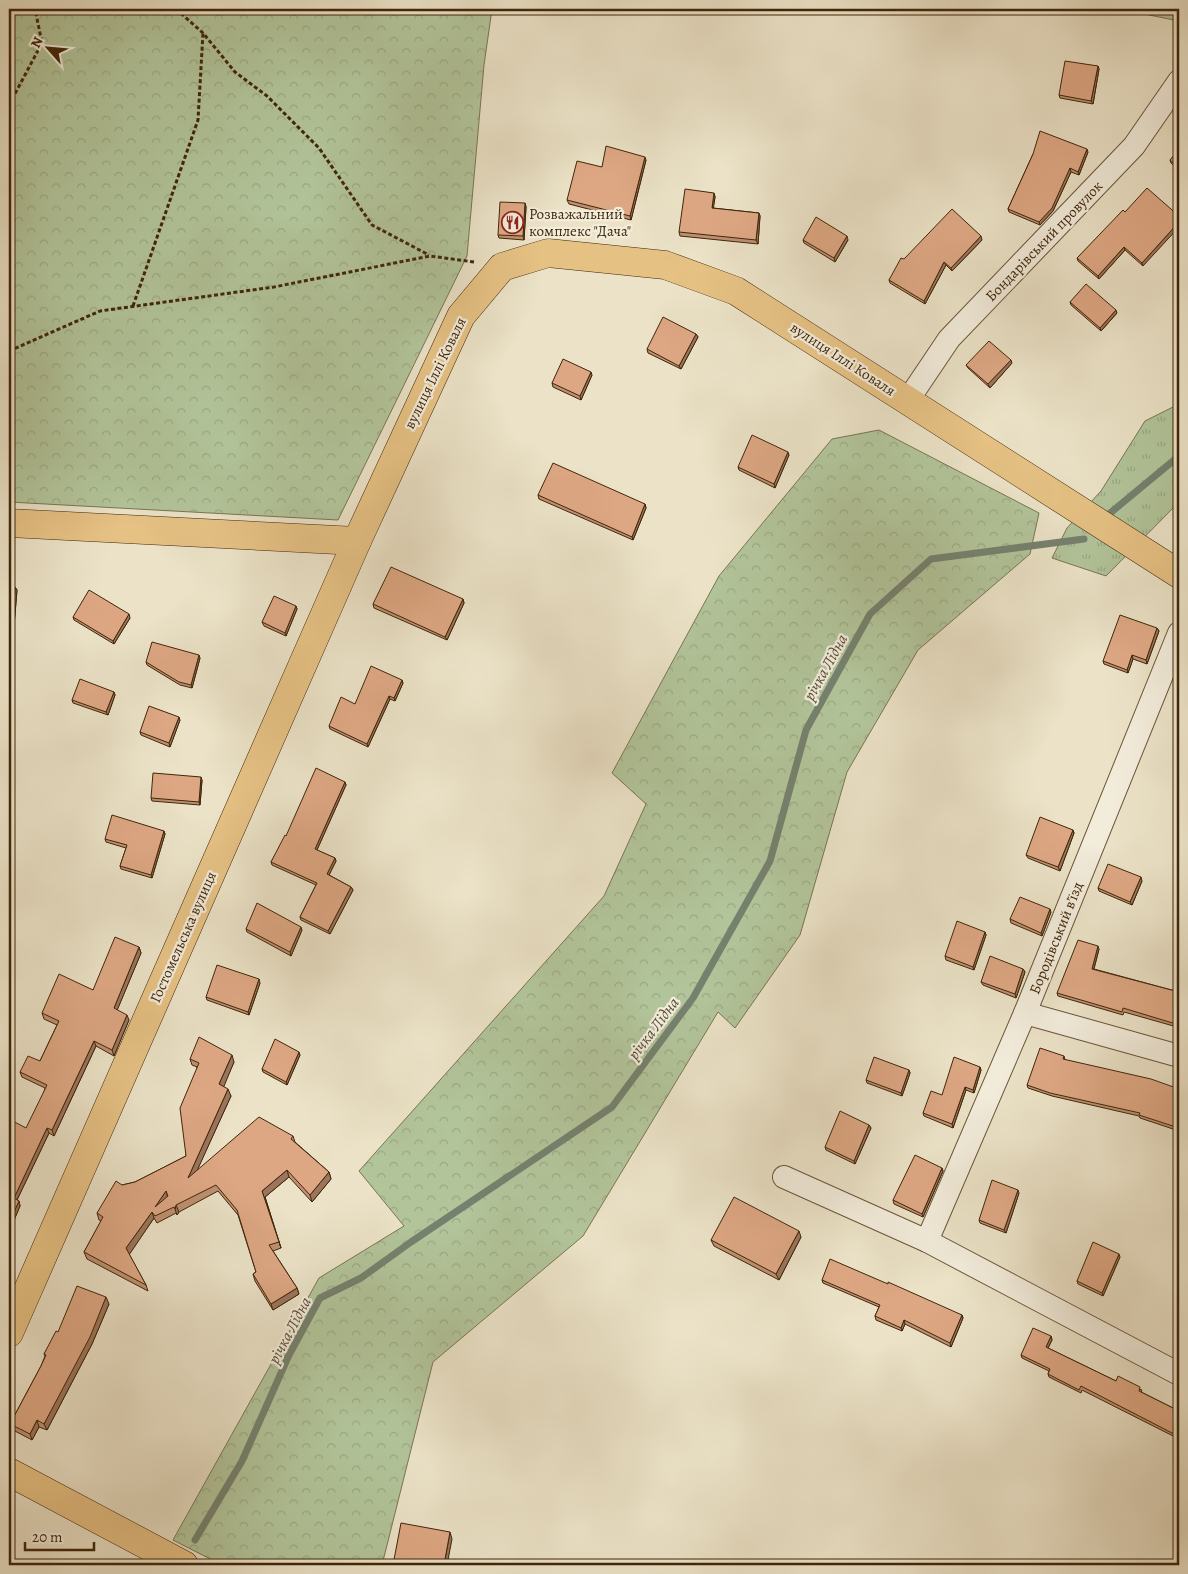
<svg xmlns="http://www.w3.org/2000/svg" width="1188" height="1574" font-family="Alegreya,serif">
<style>
.grass{fill:url(#grass-tufts);stroke:#797552}
.forest{fill:url(#forest-crowns);stroke:#797552}
.lines{fill:none;stroke-linecap:round;stroke-linejoin:round}
.stream{stroke:#75816e;stroke-width:7}
.minor-casing{stroke:#6b5539;stroke-width:24}
.major-casing{stroke:#40260a;stroke-width:29}
.path{stroke:#40260a;stroke-width:3;stroke-dasharray:4 2.5;stroke-linecap:butt}
.minor{stroke:#f2ecdb;stroke-width:22}
.major{stroke:#e6c184;stroke-width:28}
.wall{fill:#be9071;stroke:#40260a}
.shaded-wall{fill:#9b755c;stroke:#40260a}
.building{fill:#dda783;stroke:#40260a;fill-rule:evenodd}
.labels{text-anchor:middle;stroke-width:4.5;stroke-linejoin:round;paint-order:stroke}
.poi-label{font-size:15px;fill:#40260a;stroke:#f2ecdb;text-anchor:start}
.street-label{font-size:15px;fill:#40260a;stroke:#f2ecdb}
.water-label{font-size:16px;font-style:italic;fill:#564c34;stroke:#f2ecdb}
</style>
<defs>
<pattern id="grass-tufts" width="24" height="20" patternUnits="userSpaceOnUse" patternTransform="scale(1.25)"><rect width="24" height="20" fill="#b2c49a"/><path d="M3 7l-1-3M5 7V3M7 7l1-3M15 17l-1-3M17 17v-4M19 17l1-3" fill="none" stroke="#9aa883"/></pattern>
<pattern id="forest-crowns" width="20" height="18" patternUnits="userSpaceOnUse" patternTransform="scale(1.25)"><rect width="20" height="18" fill="#b2c49a"/><path d="M2 6a3 3 0 1 1 6 0M12 15a3 3 0 1 1 6 0" fill="none" stroke="#9aa883"/></pattern>
</defs>
<rect width="100%" height="100%" fill="#ebe2c7"/>
<filter id="stains"><feTurbulence type="fractalNoise" baseFrequency=".004" numOctaves="4"/><feColorMatrix values="0 0 0 0 .2 0 0 0 0 .09 0 0 0 0 .02 0 0 0 .5 -.17"/></filter>
<radialGradient id="worn" r=".72"><stop offset=".6" stop-color="#630" stop-opacity="0"/><stop offset="1" stop-color="#630" stop-opacity=".3"/></radialGradient>
<g class="grass">
<path d="M1119,9H1179V21Z"/>
<path d="M1179,404V502L1106,576L1052,558L1067,528L1101,491L1145,421Z"/>
</g>
<g class="forest">
<path d="M9,9H492L484,65L467,256L338,520L9,502Z"/>
<path d="M879,430L1039,513L1030,554L918,650L847,772L800,935L735,1028L718,1012L583,1236L433,1362L382,1565H222L173,1540L319,1278L404,1226L359,1171L604,896L646,804L612,773L719,576L832,439Z"/>
</g>
<g class="lines">
<g class="stream">
<path d="M1109,514L1179,456"/>
<path d="M195,1540L242,1461L289,1355L320,1298L361,1278L411,1242L612,1107L693,998L770,861L806,730L870,614L931,559L1084,539"/>
</g>
<defs>
<g id="minor">
<path d="M908,400L949,339L1134,146L1179,81"/>
<path d="M1025,1013L1179,1056"/>
<path d="M784,1177L927,1241L1179,1374"/>
<path d="M927,1241L1025,1013L1179,633"/>
</g>
<g id="major">
<path d="M9,523L357,541"/>
<path d="M9,1333L357,541L461,316L502,267L548,253L665,265L736,291L1179,574"/>
<path d="M9,1472L184,1565"/>
</g>
</defs>
<use href="#minor" class="minor-casing"/>
<use href="#major" class="major-casing"/>
<g class="path">
<path d="M176,9L203,33L235,72L267,96L319,148L372,225L429,255"/>
<path d="M9,105L42,43L35,9"/>
<path d="M133,306L198,120L203,33"/>
<path d="M9,351L100,311L274,287L430,256L474,262"/>
</g>
<use href="#minor" class="minor"/>
<use href="#major" class="major"/>
</g>
<g class="wall">
<path d="M1098,66L1099,69L1093,104L1060,98L1059,95Z"/>
<path d="M1179,150V170L1171,163L1170,160Z"/>
<path d="M1088,152L1079,175L1071,172L1053,211L1040,225L1009,212L1008,209L1033,154Z"/>
<path d="M646,160L631,220L569,204L567,200Z"/>
<path d="M714,193L715,197L713,208L759,213L760,216L758,244L680,236L679,232Z"/>
<path d="M525,203L526,207L524,240L499,238L498,235Z"/>
<path d="M1125,212L1143,266L1125,250L1099,279L1078,261L1077,258Z"/>
<path d="M803,240H848L835,262L804,243Z"/>
<path d="M982,240L952,271L946,265L925,304L890,283L889,280L904,259Z"/>
<path d="M1070,302L1117,313L1101,331L1071,305Z"/>
<path d="M696,334L698,337L681,369L648,353L647,349Z"/>
<path d="M1012,363L990,388L968,368L966,365Z"/>
<path d="M592,375L581,400L553,387L552,383Z"/>
<path d="M789,455L775,488L739,470L738,467Z"/>
<path d="M538,495L645,504L646,508L633,540L539,499Z"/>
<path d="M9,586L15,587L17,590L14,626H9Z"/>
<path d="M463,599L464,603L447,640L374,608L373,604Z"/>
<path d="M296,606L297,609L286,636L264,626L262,622Z"/>
<path d="M73,617L130,618L114,644L74,620Z"/>
<path d="M1157,628L1159,631L1147,664L1133,659L1128,673L1104,664L1103,661Z"/>
<path d="M200,658L192,688L180,685L147,665L146,662Z"/>
<path d="M402,680L403,683L395,701L390,699L368,747L330,729L329,726L355,704Z"/>
<path d="M114,692L115,695L108,715L73,703L72,700Z"/>
<path d="M180,720L170,747L141,735L140,732Z"/>
<path d="M202,780L200,805L152,801L151,798Z"/>
<path d="M345,782L346,785L317,850L335,858L336,861L329,875L351,887L353,890L330,934L301,920L300,917L316,885L272,865L271,862L286,836Z"/>
<path d="M1073,830L1074,833L1060,871L1028,858L1026,855Z"/>
<path d="M164,831L165,834L152,878L121,869L120,866L126,848L106,842L105,839Z"/>
<path d="M1142,881L1132,905L1099,891L1098,888Z"/>
<path d="M1051,912L1042,936L1011,923L1010,919Z"/>
<path d="M246,929L302,930L291,956L247,932Z"/>
<path d="M985,932L986,935L974,970L946,960L945,956Z"/>
<path d="M139,947L141,953L117,1010L129,1020L114,1056L96,1046L54,1136L49,1133L17,1200L19,1201L20,1206L9,1232L45,1088L22,1077L20,1072L40,1061L57,1025L44,1019L42,1013L93,990Z"/>
<path d="M1099,949L1094,969L1179,992L1177,1027L1124,1012L1123,1015L1058,996L1057,993Z"/>
<path d="M1023,969L1025,972L1016,998L983,985L981,982Z"/>
<path d="M260,983L249,1015L207,1000L206,997Z"/>
<path d="M300,1055L287,1085L263,1072L262,1069Z"/>
<path d="M1064,1056L1065,1060L1179,1089V1131L1140,1118L1139,1116L1052,1096L1028,1088L1027,1085Z"/>
<path d="M190,1059L234,1062L223,1086L231,1096L197,1170L293,1136L295,1142L329,1172L331,1179L312,1202L289,1177L265,1197L281,1248L273,1251L297,1288L299,1294L273,1310L255,1281L253,1274L256,1272L238,1215L218,1191L179,1212L177,1215L176,1213L157,1223L154,1218L129,1254L146,1285L148,1291L87,1259L84,1252L101,1221L99,1220L97,1213L122,1185L135,1182L186,1156L197,1067L192,1065Z"/>
<path d="M980,1067L981,1070L974,1093L966,1090L953,1128L924,1116L923,1113L942,1095Z"/>
<path d="M909,1070L910,1073L902,1096L867,1083L866,1080Z"/>
<path d="M869,1125L871,1128L855,1164L826,1150L825,1147Z"/>
<path d="M942,1168L943,1171L923,1217L894,1204L893,1200Z"/>
<path d="M1019,1193L1006,1233L980,1223L979,1220Z"/>
<path d="M801,1237L779,1280L714,1246L711,1240Z"/>
<path d="M1120,1257L1103,1296L1078,1284L1077,1281Z"/>
<path d="M822,1280L962,1315L963,1318L951,1347L905,1324L902,1331L876,1320L875,1316L879,1307L823,1283Z"/>
<path d="M109,1304L92,1344L47,1430L39,1427L32,1440L13,1430L10,1424L41,1366L45,1356L44,1354L58,1332Z"/>
<path d="M1051,1336L1052,1340L1048,1348L1116,1381L1142,1390L1141,1392L1179,1411V1428L1175,1437L1082,1390L1081,1393L1049,1377L1048,1374L1049,1371L1022,1358L1021,1355Z"/>
</g>
<g class="shaded-wall">
<path d="M1098,66L1099,69L1093,104L1091,101Z"/>
<path d="M1087,149L1088,152L1079,175L1078,172Z"/>
<path d="M645,157L646,160L631,220L630,216Z"/>
<path d="M1070,168L1071,172L1053,211L1040,225L1039,222Z"/>
<path d="M714,193L715,197L713,211L712,208Z"/>
<path d="M525,203L526,207L524,240L523,236Z"/>
<path d="M759,213L760,216L758,244L756,240Z"/>
<path d="M1179,222V227L1143,266L1142,263Z"/>
<path d="M847,236L848,240L835,262L834,258Z"/>
<path d="M981,236L982,240L952,271L951,268Z"/>
<path d="M1124,247L1125,250L1099,279L1098,276Z"/>
<path d="M944,262L946,265L925,304L924,301Z"/>
<path d="M1116,310L1117,313L1101,331L1100,328Z"/>
<path d="M696,334L698,337L681,369L679,366Z"/>
<path d="M1011,360L1012,363L990,388L988,384Z"/>
<path d="M591,372L592,375L581,400L580,396Z"/>
<path d="M788,452L789,455L775,488L774,484Z"/>
<path d="M645,504L646,508L633,540L632,537Z"/>
<path d="M15,587L17,590L14,626L13,623Z"/>
<path d="M463,599L464,603L447,640L445,637Z"/>
<path d="M296,606L297,609L286,636L285,633Z"/>
<path d="M129,614L130,618L114,644L113,641Z"/>
<path d="M1157,628L1159,631L1147,664L1146,660Z"/>
<path d="M199,655L200,658L192,688L191,685Z"/>
<path d="M1132,655L1133,659L1128,673L1127,670Z"/>
<path d="M402,680L403,683L395,701L394,698Z"/>
<path d="M114,692L115,695L108,715L106,712Z"/>
<path d="M389,696L390,699L368,747L367,744Z"/>
<path d="M179,717L180,720L170,747L169,743Z"/>
<path d="M201,777L202,780L200,805L199,802Z"/>
<path d="M345,782L346,785L316,852L315,849Z"/>
<path d="M1073,830L1074,833L1060,871L1058,867Z"/>
<path d="M164,831L165,834L152,878L151,875Z"/>
<path d="M335,858L336,861L328,877L327,874Z"/>
<path d="M1141,877L1142,881L1132,905L1130,902Z"/>
<path d="M351,887L353,890L330,934L328,931Z"/>
<path d="M1050,909L1051,912L1042,936L1041,933Z"/>
<path d="M301,927L302,930L291,956L290,952Z"/>
<path d="M985,932L986,935L974,970L973,967Z"/>
<path d="M1098,946L1099,949L1093,972L1092,969Z"/>
<path d="M139,947L141,953L116,1013L114,1008Z"/>
<path d="M1023,969L1025,972L1016,998L1015,994Z"/>
<path d="M259,979L260,983L249,1015L248,1012Z"/>
<path d="M1179,1010V1018L1177,1027L1176,1024Z"/>
<path d="M127,1015L129,1020L114,1056L112,1050Z"/>
<path d="M94,1041L96,1046L54,1136L52,1130Z"/>
<path d="M299,1052L300,1055L287,1085L286,1082Z"/>
<path d="M232,1055L234,1062L222,1091L219,1084Z"/>
<path d="M980,1067L981,1070L974,1093L973,1090Z"/>
<path d="M909,1070L910,1073L902,1096L901,1093Z"/>
<path d="M965,1087L966,1090L953,1128L952,1124Z"/>
<path d="M228,1089L231,1096L191,1184L188,1178Z"/>
<path d="M869,1125L871,1128L855,1164L854,1161Z"/>
<path d="M47,1128L49,1133L15,1204L14,1198Z"/>
<path d="M942,1168L943,1171L923,1217L922,1214Z"/>
<path d="M287,1170L289,1177L265,1197L281,1248L262,1191Z"/>
<path d="M329,1172L331,1179L312,1202L310,1195Z"/>
<path d="M1018,1190L1019,1193L1006,1233L1004,1230Z"/>
<path d="M166,1191L168,1198L155,1207Z"/>
<path d="M19,1201L20,1206L9,1232V1223Z"/>
<path d="M176,1205L179,1212L177,1215L175,1209Z"/>
<path d="M152,1212L154,1218L129,1255L126,1248Z"/>
<path d="M799,1231L801,1237L779,1280L776,1274Z"/>
<path d="M1119,1254L1120,1257L1103,1296L1102,1293Z"/>
<path d="M297,1288L299,1294L273,1310L271,1304Z"/>
<path d="M106,1297L109,1304L92,1344L47,1430L44,1424Z"/>
<path d="M962,1315L963,1318L951,1347L950,1343Z"/>
<path d="M904,1320L905,1324L902,1331L901,1328Z"/>
<path d="M1051,1336L1052,1340L1047,1350L1046,1347Z"/>
<path d="M37,1420L39,1427L32,1440L30,1434Z"/>
<path d="M1179,1423V1428L1175,1437L1174,1434Z"/>
<path d="M450,1532L452,1539L447,1565H444Z"/>
</g>
<g class="building">
<path d="M1065,61L1098,66L1091,101L1059,95Z"/>
<path d="M1040,131L1087,149L1078,172L1070,168L1052,208L1039,222L1008,209L1033,154Z"/>
<path d="M606,146L645,157L630,216L567,200L577,161L602,167Z"/>
<path d="M1179,150V168L1170,160Z"/>
<path d="M1147,188L1179,216V222L1142,263L1124,247L1098,276L1077,258L1123,210L1125,212Z"/>
<path d="M685,189L714,193L712,208L759,213L756,240L679,232Z"/>
<path d="M500,202L525,203L523,236L498,235Z"/>
<path d="M952,209L981,236L951,268L944,262L924,301L889,280L901,258L904,259Z"/>
<path d="M816,217L847,236L834,258L803,240Z"/>
<path d="M1086,284L1116,310L1100,328L1070,302Z"/>
<path d="M663,317L696,334L679,366L647,349Z"/>
<path d="M989,341L1011,360L988,384L966,365Z"/>
<path d="M563,359L591,372L580,396L552,383Z"/>
<path d="M752,435L788,452L774,484L738,467Z"/>
<path d="M553,463L645,504L632,537L538,495Z"/>
<path d="M391,567L463,599L445,637L373,604Z"/>
<path d="M9,586L15,587L13,623H9Z"/>
<path d="M89,590L129,614L113,641L73,617Z"/>
<path d="M274,596L296,606L285,633L262,622Z"/>
<path d="M1120,615L1157,628L1146,660L1132,655L1127,670L1103,661Z"/>
<path d="M152,642L199,655L191,685L179,682L146,662Z"/>
<path d="M371,666L402,680L394,698L389,696L367,744L329,726L341,697L355,704Z"/>
<path d="M80,679L114,692L106,712L72,700Z"/>
<path d="M149,706L179,717L169,743L140,732Z"/>
<path d="M316,768L345,782L315,849L335,858L327,874L351,887L328,931L300,917L317,883L271,862L285,835L286,836Z"/>
<path d="M153,773L201,777L199,802L151,798Z"/>
<path d="M112,815L164,831L151,875L120,866L127,845L105,839Z"/>
<path d="M1040,817L1073,830L1058,867L1026,855Z"/>
<path d="M1108,864L1141,877L1130,902L1098,888Z"/>
<path d="M1020,897L1050,909L1041,933L1010,919Z"/>
<path d="M257,903L301,927L290,952L246,929Z"/>
<path d="M957,921L985,932L973,967L945,956Z"/>
<path d="M115,937L139,947L114,1008L127,1015L112,1050L94,1041L52,1130L47,1128L14,1198L19,1201L9,1223V1119L26,1128L47,1085L20,1072L28,1056L40,1061L59,1021L42,1013L59,974L93,990Z"/>
<path d="M1078,940L1098,946L1092,969L1179,992V1010L1176,1024L1123,1008L1122,1012L1057,993Z"/>
<path d="M990,956L1023,969L1015,994L981,982Z"/>
<path d="M217,965L259,979L248,1012L206,997Z"/>
<path d="M199,1037L232,1055L219,1084L228,1089L188,1178L259,1117L293,1136L291,1139L329,1172L310,1195L287,1170L262,1191L279,1242L269,1245L297,1288L271,1304L253,1274L256,1272L237,1210L216,1185L176,1205L175,1209L174,1207L155,1216L152,1212L126,1248L146,1285L84,1252L103,1217L97,1213L116,1181L122,1185L135,1182L186,1156L180,1108L199,1063L190,1059ZM166,1191L168,1196L155,1207Z"/>
<path d="M275,1039L299,1052L286,1082L262,1069Z"/>
<path d="M1040,1048L1064,1056L1063,1059L1151,1079L1179,1089V1128L1139,1115L1140,1113L1050,1093L1027,1085Z"/>
<path d="M874,1057L909,1070L901,1093L866,1080Z"/>
<path d="M954,1057L980,1067L973,1090L965,1087L952,1124L923,1113L931,1091L942,1095Z"/>
<path d="M840,1111L869,1125L854,1161L825,1147Z"/>
<path d="M915,1155L942,1168L922,1214L893,1200Z"/>
<path d="M992,1180L1018,1190L1004,1230L979,1220Z"/>
<path d="M734,1197L799,1231L776,1274L711,1240Z"/>
<path d="M1093,1242L1119,1254L1102,1293L1077,1281Z"/>
<path d="M830,1259L888,1284V1282L962,1315L950,1343L904,1320L901,1328L875,1316L880,1305L822,1280Z"/>
<path d="M77,1286L106,1297L90,1337L44,1424L37,1420L30,1434L10,1424L41,1366L46,1355L44,1354L56,1331L58,1332Z"/>
<path d="M1033,1328L1051,1336L1046,1347L1116,1381L1118,1376L1140,1387L1139,1391L1179,1411V1423L1174,1434L1081,1386L1079,1390L1048,1374L1050,1369L1021,1355Z"/>
<path d="M401,1523L450,1532L444,1565H393Z"/>
</g>
<defs>
<symbol id="restaurant-ring" viewBox="-11 -11 22 22"><circle r="9.5" fill="#f2ecdb" stroke="#8f2418" stroke-width="1.5"/><path d="M-5-6h1v4h1v-4h1v4h1v-4h1v5L-1.5 .5V6h-2V.5L-5-1ZM5-6V6H3V1.5H1.5Q1.5-4 5-6Z" fill="#8f2418"/></symbol>
</defs>
<g fill-rule="evenodd">
<use href="#restaurant-ring" x="500" y="210" width="25" height="25"/>
</g>
<g class="labels">
<g class="poi-label">
<text x="529" y="219">Розважальний<tspan x="529" dy="17">комплекс "Дача"</tspan></text>
</g>
<g class="street-label">
<text transform="translate(1044 241) rotate(-46)" y="5">Бондарівський провулок</text>
<text transform="translate(843 359) rotate(33)" y="5">вулиця Іллі Коваля</text>
<text transform="translate(435 373) rotate(-64)" y="5">вулиця Іллі Коваля</text>
<text transform="translate(183 937) rotate(-66)" y="5">Гостомельська вулиця</text>
<text transform="translate(1056 938) rotate(-68)" y="5">Бородівський в’їзд</text>
</g>
<g class="water-label">
<text transform="translate(825 667) rotate(-61)" y="6">річка Лідна</text>
<text transform="translate(653 1028) rotate(-53)" y="6">річка Лідна</text>
<text transform="translate(289 1330) rotate(-62)" y="6">річка Лідна</text>
</g>
</g>
<rect width="1188" height="1574" fill="none" stroke="#ebe2c7" stroke-width="30"/>
<rect x="10" y="10" width="1168" height="1554" fill="none" stroke="#40260a" stroke-width="2.5"/>
<rect x="15" y="15" width="1158" height="1544" fill="none" stroke="#40260a"/>
<g transform="translate(48 48) rotate(297)" stroke="#f2ecdb" stroke-width="4" paint-order="stroke">
<path d="M0-4L9 19L0 12L-9 19Z" fill="#40260a"/>
<text y="-8" font-size="14" font-weight="bold" text-anchor="middle" fill="#40260a">N</text>
</g>
<path d="M25 1542v8h69v-8" fill="none" stroke="#40260a" stroke-width="2.5"/>
<text x="32" y="1542" font-size="15" fill="#40260a" stroke="#f2ecdb" stroke-width="4" paint-order="stroke">20 m</text>
<rect width="100%" height="100%" filter="url(#stains)"/>
<rect width="100%" height="100%" fill="url(#worn)"/>
</svg>
